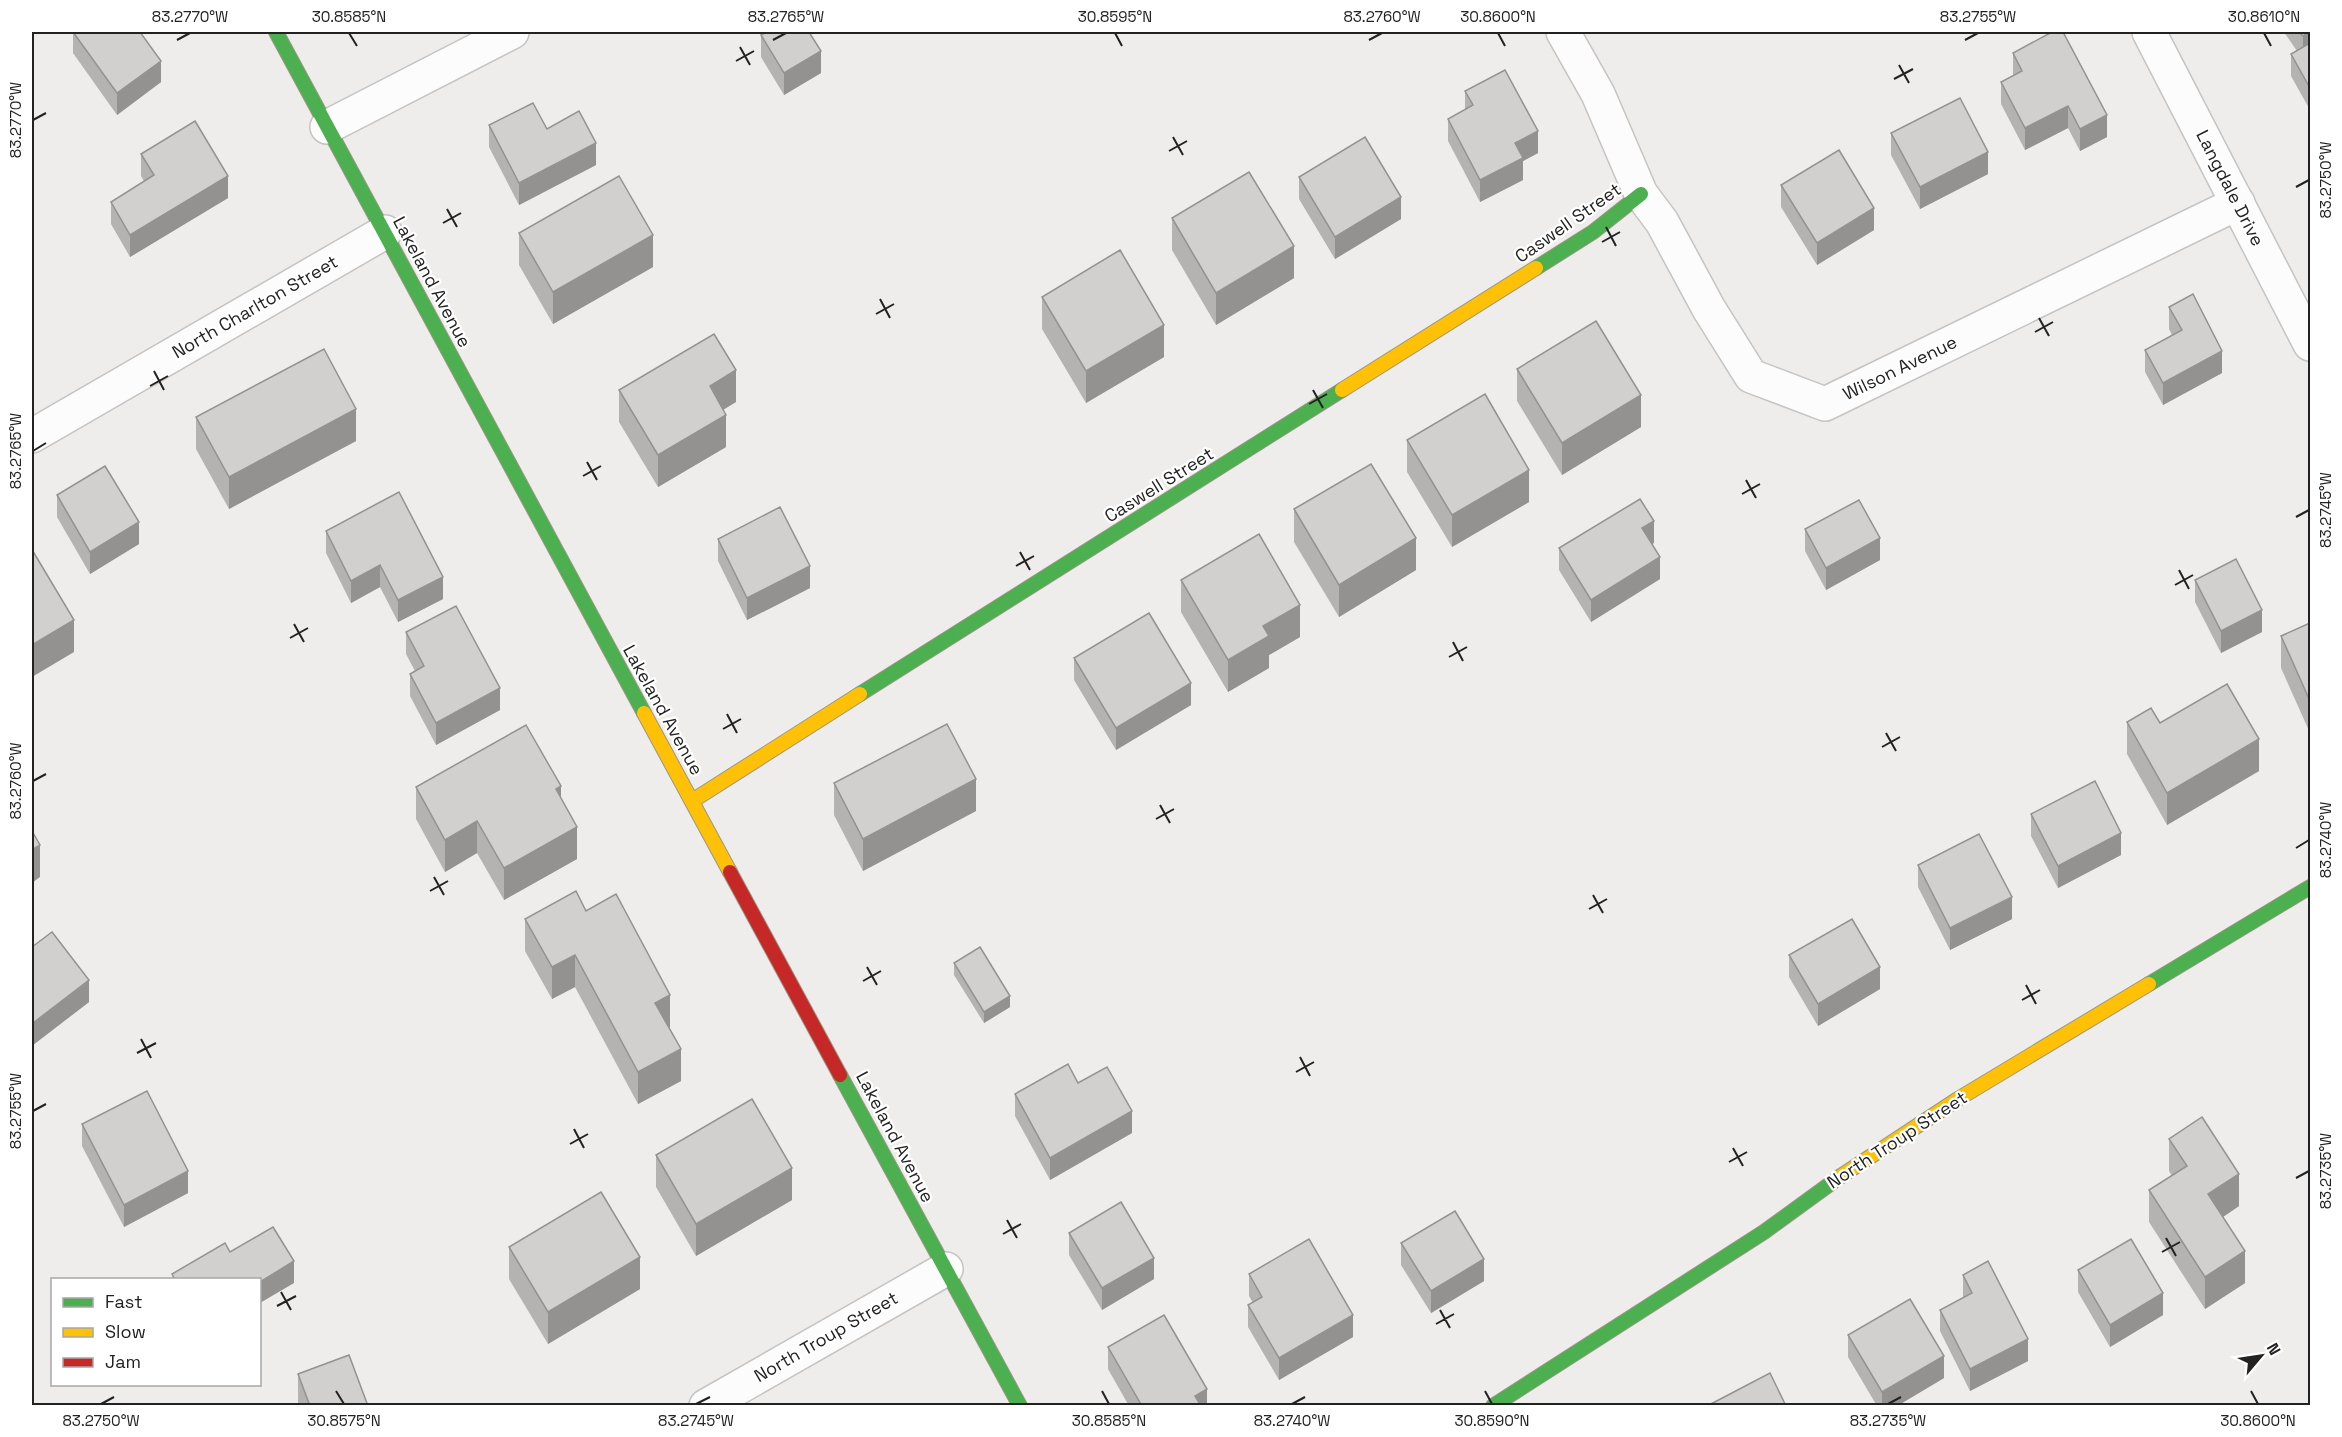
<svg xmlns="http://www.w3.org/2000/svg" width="2342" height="1437" font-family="'Space Grotesk',sans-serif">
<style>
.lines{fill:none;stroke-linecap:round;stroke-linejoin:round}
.street-casing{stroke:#c5c4c3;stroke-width:36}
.fast-casing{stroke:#989884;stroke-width:16}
.slow-casing{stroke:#989884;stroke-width:16}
.jam-casing{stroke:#989884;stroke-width:16}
.street{stroke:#fdfcfc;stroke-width:33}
.fast{stroke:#4caf50;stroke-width:14}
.slow{stroke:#ffc107;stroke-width:14}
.jam{stroke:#c62828;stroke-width:14}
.wall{fill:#b5b3b1}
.shaded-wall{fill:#939290}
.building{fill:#d2d0ce;stroke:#939290;stroke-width:1.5}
.ticks{fill:none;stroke:#222;stroke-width:2}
.labels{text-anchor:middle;stroke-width:4.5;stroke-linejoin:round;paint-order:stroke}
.street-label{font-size:18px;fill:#222;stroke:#fff}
.neatline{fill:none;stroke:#222;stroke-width:2}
.ticks-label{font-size:15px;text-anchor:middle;fill:#222}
</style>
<rect width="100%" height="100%" fill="#efedeb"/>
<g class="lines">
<defs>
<g id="street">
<path d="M1563,32L1598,94L1641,194L1662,222L1709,309L1751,376L1825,404L2238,203"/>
<path d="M2149,32L2310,344"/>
<path d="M327,127L512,32"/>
<path d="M32,436L385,232"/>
<path d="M706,1406L946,1269"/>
</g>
<g id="fast">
<path d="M276,32L644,713"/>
<path d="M1536,268L1593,232L1641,194"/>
<path d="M860,694L1342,390"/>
<path d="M2149,984L2310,887"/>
<path d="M840,1075L1020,1406"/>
<path d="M1493,1406L1764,1232L1841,1176"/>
</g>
<g id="slow">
<path d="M1342,390L1536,268"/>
<path d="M644,713L730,872"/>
<path d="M692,801L860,694"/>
<path d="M1841,1176L1958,1099L2149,984"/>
</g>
<path id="jam" d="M730,872L840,1075"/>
</defs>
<use href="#street" class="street-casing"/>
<use href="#fast" class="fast-casing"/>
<use href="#slow" class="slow-casing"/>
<use href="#jam" class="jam-casing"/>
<use href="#street" class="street"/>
<use href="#fast" class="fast"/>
<use href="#slow" class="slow"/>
<use href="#jam" class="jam"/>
</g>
<g class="wall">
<path d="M73,32L161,82L117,115L73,53Z"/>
<path d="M2284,32H2310V110L2291,76V54L2297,51Z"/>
<path d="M761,35L821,73L784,95L761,57Z"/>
<path d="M2013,53L2107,137L2080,151L2068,128L2025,150L2001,104V82L2013,76Z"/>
<path d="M1465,91L1538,153L1523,161V180L1480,202L1448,141V119L1465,110Z"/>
<path d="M489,125L547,129L596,165L519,205L489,147Z"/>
<path d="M1891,133L1988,174L1920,209L1891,155Z"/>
<path d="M141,154L228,198L130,257L111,224V202L144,181L141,176Z"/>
<path d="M1299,177L1401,219L1335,259L1299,199Z"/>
<path d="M1781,185L1874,230L1817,265L1781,207Z"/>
<path d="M1172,218L1294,278L1216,325L1172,250Z"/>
<path d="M519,233L653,267L553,324L519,265Z"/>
<path d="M1042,297L1164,357L1086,403L1042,329Z"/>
<path d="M2169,307L2222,373L2163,405L2145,372V350L2172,335L2169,329Z"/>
<path d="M1517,369L1641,427L1562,475L1517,401Z"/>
<path d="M619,390L736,402L723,409L726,447L658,487L619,422Z"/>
<path d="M196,417L356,441L229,509L196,449Z"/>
<path d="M1407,440L1529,502L1452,547L1407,472Z"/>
<path d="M57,495L139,544L90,574L57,517Z"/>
<path d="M1294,509L1416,570L1339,617L1294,542Z"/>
<path d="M1805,529L1880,560L1826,590L1805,551Z"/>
<path d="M326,531L443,599L398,622L380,587L351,603L326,553Z"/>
<path d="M718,539L810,588L747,620L718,561Z"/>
<path d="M1654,543L1652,544L1660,579L1591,622L1559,570V548Z"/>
<path d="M1181,580L1300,637L1269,655V668L1228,692L1181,612Z"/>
<path d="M2195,580L2262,632L2221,653L2195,602Z"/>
<path d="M2310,623V733L2281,668V636Z"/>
<path d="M406,632L500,710L436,745L410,696V674L415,671L406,654Z"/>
<path d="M1074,658L1191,705L1116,750L1074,680Z"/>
<path d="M2127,722L2160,723L2259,771L2167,825L2127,754Z"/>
<path d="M834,783L976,811L863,871L834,815Z"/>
<path d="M416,787L561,798L577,859L504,900L477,853L445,872L416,819Z"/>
<path d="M2031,814L2121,855L2058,888L2031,836Z"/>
<path d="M1918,865L2012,919L1950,950L1918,887Z"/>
<path d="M586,911L670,1027L669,1028L681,1081L638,1104L575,987L552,999L525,951V919Z"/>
<path d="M32,947L89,1002L33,1045L32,1043Z"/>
<path d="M1789,955L1880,989L1818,1026L1789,977Z"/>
<path d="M954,963L1010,1007L984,1023L954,975Z"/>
<path d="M1078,1083L1132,1133L1050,1180L1015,1116V1094Z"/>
<path d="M82,1124L188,1193L124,1227L82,1146Z"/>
<path d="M2169,1139L2239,1206L2223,1217L2245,1283L2205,1309L2149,1222V1190L2172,1176L2169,1171Z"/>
<path d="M656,1155L792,1200L696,1256L656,1187Z"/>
<path d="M1069,1233L1154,1279L1102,1310L1069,1255Z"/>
<path d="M1401,1243L1484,1281L1431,1313L1401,1265Z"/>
<path d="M509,1247L640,1289L548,1344L509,1279Z"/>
<path d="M2078,1270L2163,1315L2110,1347L2078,1292Z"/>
<path d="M1249,1274L1353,1337L1279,1380L1248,1327V1305L1253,1303L1249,1296Z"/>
<path d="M1963,1275L2028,1361L1970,1391L1940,1331V1310L1963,1298Z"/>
<path d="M1848,1335L1944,1378L1897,1406H1877L1848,1357Z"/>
<path d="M1108,1347L1207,1406H1129L1108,1369Z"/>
<path d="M298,1374L368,1406H298Z"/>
</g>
<g class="shaded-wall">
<path d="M2310,32V53L2303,58V36Z"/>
<path d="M821,51V73L784,95V73Z"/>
<path d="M161,61V82L117,115V93Z"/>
<path d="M2068,106V128L2025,150V128Z"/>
<path d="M2107,115V137L2080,151V129Z"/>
<path d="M1538,131V153L1523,161V180L1480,202V180L1515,143Z"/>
<path d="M596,143V165L519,205V183Z"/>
<path d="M1988,152V174L1920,209V187Z"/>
<path d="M228,176V198L130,257V235Z"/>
<path d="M1401,197V219L1335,259V237Z"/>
<path d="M1874,208V230L1817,265V243Z"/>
<path d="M653,235V267L553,324V292Z"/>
<path d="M1294,246V278L1216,325V293Z"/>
<path d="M1164,325V357L1086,403V371Z"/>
<path d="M2222,351V373L2163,405V383Z"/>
<path d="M736,370V402L710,418V386Z"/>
<path d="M1641,395V427L1562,475V443Z"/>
<path d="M356,409V441L229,509V477Z"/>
<path d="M726,415V447L658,487V455Z"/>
<path d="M1529,470V502L1452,547V515Z"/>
<path d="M1654,521V543L1642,550V528Z"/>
<path d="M139,522V544L90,574V552Z"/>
<path d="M1416,538V570L1339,617V585Z"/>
<path d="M1880,538V560L1826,590V568Z"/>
<path d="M1660,557V579L1591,622V600Z"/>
<path d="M380,565V587L351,603V581Z"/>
<path d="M810,566V588L747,620V598Z"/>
<path d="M443,577V599L398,622V600Z"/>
<path d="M1300,605V637L1269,655V668L1228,692V660L1263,626Z"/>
<path d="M2262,610V632L2221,653V631Z"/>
<path d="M74,620V652L32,677V645Z"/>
<path d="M1191,683V705L1116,750V728Z"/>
<path d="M500,688V710L436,745V723Z"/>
<path d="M2259,739V771L2167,825V793Z"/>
<path d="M976,779V811L863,871V839Z"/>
<path d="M561,786V818L556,789Z"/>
<path d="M477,821V853L445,872V840Z"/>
<path d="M577,827V859L504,900V868Z"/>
<path d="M2121,833V855L2058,888V866Z"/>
<path d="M40,845V877L32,883V850Z"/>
<path d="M2012,897V919L1950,950V928Z"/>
<path d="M575,955V987L552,999V967Z"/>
<path d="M1880,967V989L1818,1026V1004Z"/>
<path d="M89,980V1002L33,1045V1023Z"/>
<path d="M670,995V1027L655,1035V1003Z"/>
<path d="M1010,996V1007L984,1023V1012Z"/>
<path d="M681,1049V1081L638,1104V1072Z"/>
<path d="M1132,1111V1133L1050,1180V1158Z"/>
<path d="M792,1168V1200L696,1256V1224Z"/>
<path d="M188,1171V1193L124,1227V1205Z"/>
<path d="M2239,1174V1206L2208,1227V1194Z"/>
<path d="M2245,1251V1283L2205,1309V1277Z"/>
<path d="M640,1257V1289L548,1344V1312Z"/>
<path d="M1154,1258V1279L1102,1310V1288Z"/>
<path d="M1484,1259V1281L1431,1313V1291Z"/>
<path d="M294,1261V1283L260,1303V1282Z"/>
<path d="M2163,1293V1315L2110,1347V1325Z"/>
<path d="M1353,1315V1337L1279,1380V1358Z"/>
<path d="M2028,1339V1361L1970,1391V1369Z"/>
<path d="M1944,1356V1378L1897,1406H1882V1392Z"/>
<path d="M1207,1389V1406H1195V1396Z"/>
</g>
<g class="building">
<path d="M73,32H140L161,61L117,93Z"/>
<path d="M767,32H809L821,51L784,73L761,35Z"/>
<path d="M2052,32H2063L2107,115L2080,129L2068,106L2025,128L2001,82L2022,71L2013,53Z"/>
<path d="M2299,32H2310L2303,36Z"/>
<path d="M2310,43V88L2291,54Z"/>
<path d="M1505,70L1538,131L1515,143L1523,158L1480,180L1448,119L1473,105L1465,91Z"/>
<path d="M1960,98L1988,152L1920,187L1891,133Z"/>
<path d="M533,103L547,129L579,111L596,143L519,183L489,125Z"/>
<path d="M195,121L228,176L130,235L111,202L154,175L141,154Z"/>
<path d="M1365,137L1401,197L1335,237L1299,177Z"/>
<path d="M1839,150L1874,208L1817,243L1781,185Z"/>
<path d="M1249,172L1294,246L1216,293L1172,218Z"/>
<path d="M619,176L653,235L553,292L519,233Z"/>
<path d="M1120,250L1164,325L1086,371L1042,297Z"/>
<path d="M2193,294L2222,351L2163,383L2145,350L2182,330L2169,307Z"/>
<path d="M1596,321L1641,395L1562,443L1517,369Z"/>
<path d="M714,334L736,370L710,386L726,415L658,455L619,390Z"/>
<path d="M324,349L356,409L229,477L196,417Z"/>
<path d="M1485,394L1529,470L1452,515L1407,440Z"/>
<path d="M1371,464L1416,538L1339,585L1294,509Z"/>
<path d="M105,466L139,522L90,552L57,495Z"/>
<path d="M399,492L443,577L398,600L380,565L351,581L326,531Z"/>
<path d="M1640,499L1654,521L1642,528L1660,557L1591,600L1559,548Z"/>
<path d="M1859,500L1880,538L1826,568L1805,529Z"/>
<path d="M780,507L810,566L747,598L718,539Z"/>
<path d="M1259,534L1300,605L1263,626L1269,636L1228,660L1181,580Z"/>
<path d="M34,553L74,620L32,645V555Z"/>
<path d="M2236,559L2262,610L2221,631L2195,580Z"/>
<path d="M456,606L500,688L436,723L410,674L424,666L406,632Z"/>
<path d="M1149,613L1191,683L1116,728L1074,658Z"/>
<path d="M2310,623V701L2281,636Z"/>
<path d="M2227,684L2259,739L2167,793L2127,722L2151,708L2160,723Z"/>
<path d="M947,724L976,779L863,839L834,783Z"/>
<path d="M526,725L561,786L556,789L577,827L504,868L477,821L445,840L416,787Z"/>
<path d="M2095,781L2121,833L2058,866L2031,814Z"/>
<path d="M32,831L40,845L32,850Z"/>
<path d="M1979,834L2012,897L1950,928L1918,865Z"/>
<path d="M576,891L586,911L616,894L670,995L655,1003L681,1049L638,1072L575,955L552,967L525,919Z"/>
<path d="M1852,919L1880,967L1818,1004L1789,955Z"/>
<path d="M52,932L89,980L33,1023L32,1021V947Z"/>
<path d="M980,947L1010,996L984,1012L954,963Z"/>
<path d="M1068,1064L1078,1083L1107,1067L1132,1111L1050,1158L1015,1094Z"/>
<path d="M147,1091L188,1171L124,1205L82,1124Z"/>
<path d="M752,1099L792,1168L696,1224L656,1155Z"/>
<path d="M2202,1117L2239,1174L2208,1194L2245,1251L2205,1277L2149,1190L2187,1166L2169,1139Z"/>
<path d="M601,1192L640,1257L548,1312L509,1247Z"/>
<path d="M1121,1202L1154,1258L1102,1288L1069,1233Z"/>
<path d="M1455,1211L1484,1259L1431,1291L1401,1243Z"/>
<path d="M273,1227L294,1261L260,1282V1280H175L172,1274L225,1243L230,1252Z"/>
<path d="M1309,1239L1353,1315L1279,1358L1248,1305L1262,1297L1249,1274Z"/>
<path d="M2131,1239L2163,1293L2110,1325L2078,1270Z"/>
<path d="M1988,1261L2028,1339L1970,1369L1940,1310L1972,1293L1963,1275Z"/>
<path d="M1910,1299L1944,1356L1882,1392L1848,1335Z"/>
<path d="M1164,1315L1207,1389L1195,1396L1201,1406H1142L1108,1347Z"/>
<path d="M349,1355L368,1406H310L298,1374Z"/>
<path d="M1770,1373L1786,1406H1707Z"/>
</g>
<path class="ticks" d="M349,33L357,46M1115,33L1122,46M1498,33L1505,46M2264,33L2271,46M177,40L190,33M773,40L786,33M1369,40L1382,33M1965,40L1978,33M740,47L750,65M736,61L754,51M1899,65L1909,83M1894,79L1913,69M33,120L46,113M1173,137L1183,155M1169,151L1187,141M2296,187L2309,180M447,209L457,227M443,223L461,213M1606,227L1616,246M1602,242L1620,232M880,299L890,318M876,314L894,304M2039,318L2049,336M2035,332L2053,322M154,371L164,390M150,386L168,376M1313,390L1323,408M1309,404L1327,394M33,451L46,443M587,462L597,480M583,476L601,466M1746,480L1756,498M1742,494L1760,484M2296,517L2309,510M1020,552L1030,570M1016,566L1034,556M2179,570L2189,589M2175,585L2193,575M294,624L304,642M290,638L308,628M1453,642L1463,661M1449,657L1467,647M727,714L737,733M723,729L741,719M1886,733L1896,751M1882,747L1900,737M33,781L46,774M1160,805L1170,823M1156,819L1174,809M2296,848L2309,840M434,877L444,895M430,891L448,881M1593,895L1603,913M1589,909L1607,899M867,967L877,985M863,981L881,971M2026,985L2036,1004M2022,1000L2040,990M141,1039L151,1058M137,1053L156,1043M1300,1057L1310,1076M1296,1072L1314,1062M33,1111L46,1104M574,1129L584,1148M570,1144L588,1134M1733,1148L1743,1166M1729,1162L1747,1152M2296,1178L2309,1171M1007,1220L1017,1238M1003,1234L1021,1224M2166,1238L2176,1256M2162,1252L2180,1242M281,1292L291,1310M277,1306L296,1296M1440,1310L1450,1328M1436,1324L1454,1314M336,1391L344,1404M1102,1391L1109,1404M1485,1391L1492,1404M2251,1391L2258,1404M101,1404L114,1397M696,1404L710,1397M1292,1404L1305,1397M1888,1404L1901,1397"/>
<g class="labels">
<g class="street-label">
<text transform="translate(2230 188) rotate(63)" y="6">Langdale Drive</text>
<text transform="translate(1568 223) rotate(-35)" y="6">Caswell Street</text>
<text transform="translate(432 282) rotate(62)" y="6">Lakeland Avenue</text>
<text transform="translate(255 307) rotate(-30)" y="6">North Charlton Street</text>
<text transform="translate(1900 368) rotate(-26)" y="6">Wilson Avenue</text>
<text transform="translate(1159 485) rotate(-32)" y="6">Caswell Street</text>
<text transform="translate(663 710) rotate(61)" y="6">Lakeland Avenue</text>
<text transform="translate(895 1137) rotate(62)" y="6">Lakeland Avenue</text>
<text transform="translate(1897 1140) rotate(-33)" y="6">North Troup Street</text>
<text transform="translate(826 1337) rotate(-30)" y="6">North Troup Street</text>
</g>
</g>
<rect width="2342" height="1437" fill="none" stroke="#ffffff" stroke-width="66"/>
<rect x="51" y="1278" width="210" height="108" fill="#ffffff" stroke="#a7a7a7" stroke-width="1.5"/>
<rect x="63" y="1298" width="30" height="9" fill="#4caf50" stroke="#a7a7a7" stroke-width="1.5"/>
<text x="105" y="1308" font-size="18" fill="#222222">Fast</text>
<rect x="63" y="1328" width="30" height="9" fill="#ffc107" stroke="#a7a7a7" stroke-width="1.5"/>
<text x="105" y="1338" font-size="18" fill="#222222">Slow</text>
<rect x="63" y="1358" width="30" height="9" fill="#c62828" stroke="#a7a7a7" stroke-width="1.5"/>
<text x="105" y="1368" font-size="18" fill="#222222">Jam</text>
<g transform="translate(2261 1356) rotate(61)" stroke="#ffffff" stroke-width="4.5" paint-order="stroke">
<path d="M0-4.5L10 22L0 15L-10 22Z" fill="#222222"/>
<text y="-9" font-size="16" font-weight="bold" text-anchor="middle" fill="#222222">N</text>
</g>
<rect x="33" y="33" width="2276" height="1371" class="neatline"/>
<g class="ticks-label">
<text x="190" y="22">83.2770°W</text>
<text x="349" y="22">30.8585°N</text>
<text x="786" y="22">83.2765°W</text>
<text x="1115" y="22">30.8595°N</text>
<text x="1382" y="22">83.2760°W</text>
<text x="1498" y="22">30.8600°N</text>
<text x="1978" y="22">83.2755°W</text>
<text x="2264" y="22">30.8610°N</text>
<text transform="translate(16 120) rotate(-90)" y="5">83.2770°W</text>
<text transform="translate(2326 180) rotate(-90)" y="5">83.2750°W</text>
<text transform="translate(16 451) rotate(-90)" y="5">83.2765°W</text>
<text transform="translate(2326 510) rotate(-90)" y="5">83.2745°W</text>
<text transform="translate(16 781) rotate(-90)" y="5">83.2760°W</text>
<text transform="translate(2326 840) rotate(-90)" y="5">83.2740°W</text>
<text transform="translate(16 1111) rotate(-90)" y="5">83.2755°W</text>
<text transform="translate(2326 1171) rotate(-90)" y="5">83.2735°W</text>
<text x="101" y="1426">83.2750°W</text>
<text x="344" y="1426">30.8575°N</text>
<text x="696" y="1426">83.2745°W</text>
<text x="1109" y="1426">30.8585°N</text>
<text x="1292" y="1426">83.2740°W</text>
<text x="1492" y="1426">30.8590°N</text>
<text x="1888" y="1426">83.2735°W</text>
<text x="2258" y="1426">30.8600°N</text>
</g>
</svg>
